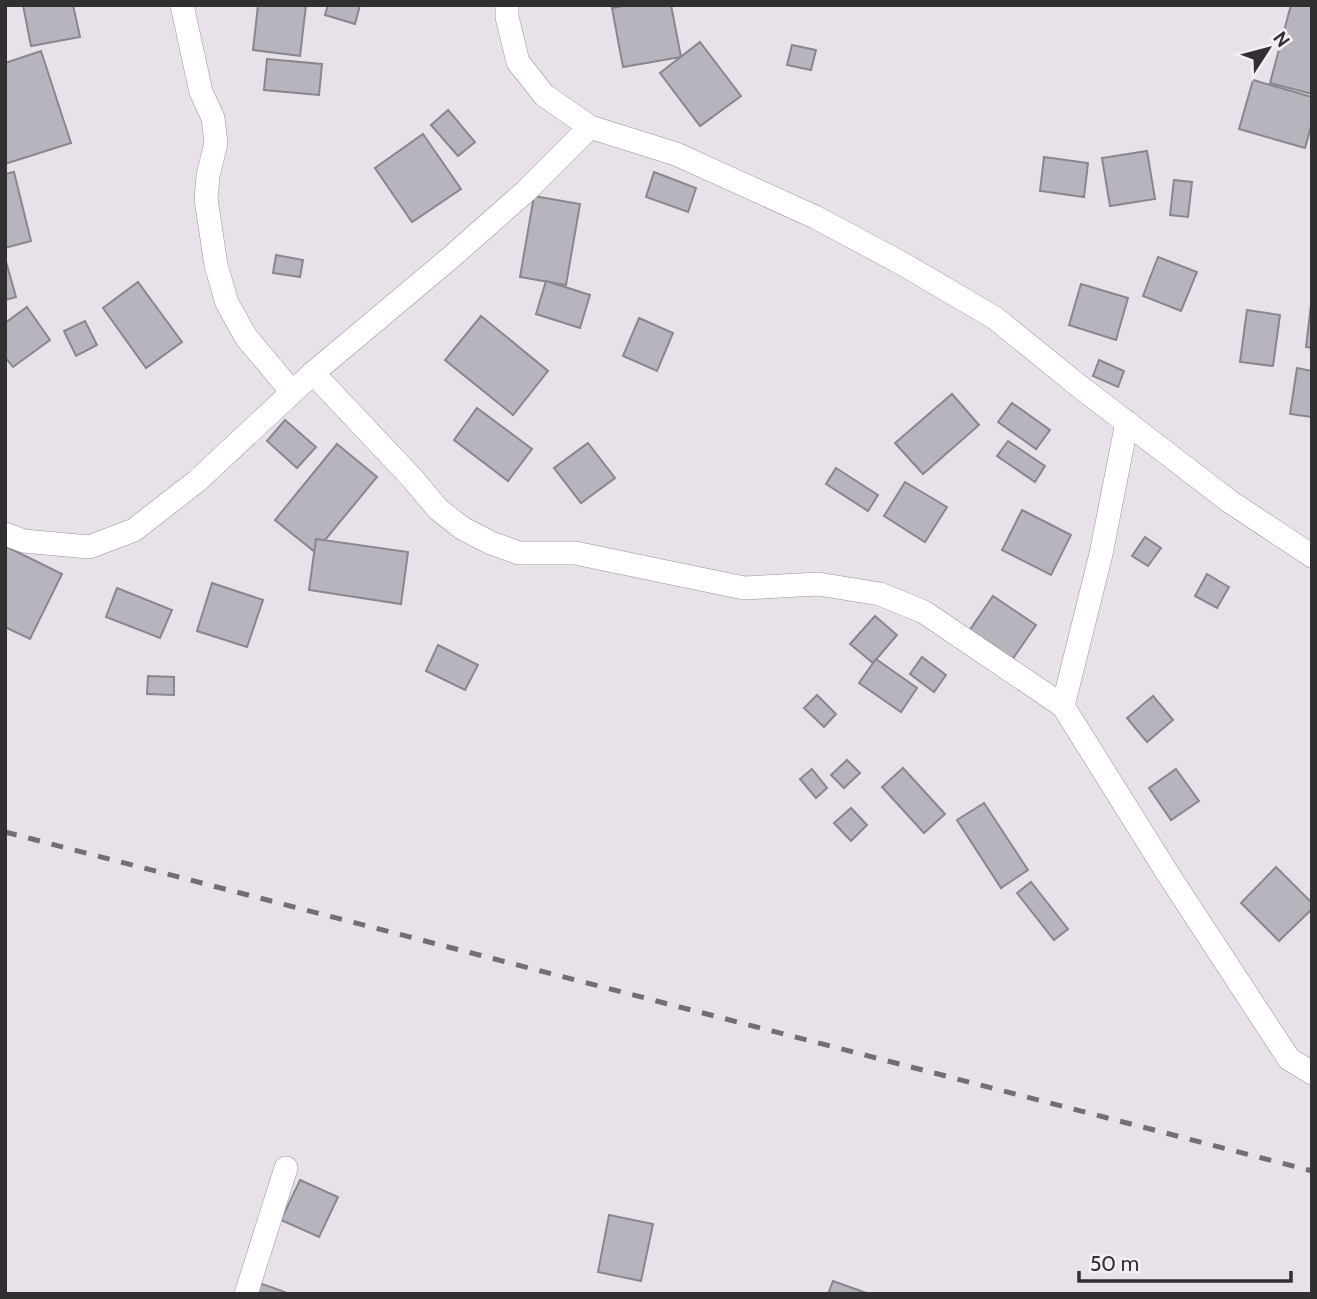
<svg xmlns="http://www.w3.org/2000/svg" width="1317" height="1299" font-family="Cabin,sans-serif">
<style>
.building{fill:#b7b4bd;stroke:#89868e;stroke-width:2}
.lines{fill:none;stroke-linecap:round;stroke-linejoin:round}
.minor-casing{stroke:#999299;stroke-width:24}
.minor{stroke:#fff;stroke-width:23}
.rail{stroke:#736e73;stroke-width:5;stroke-dasharray:12 12;stroke-linecap:butt}
</style>
<rect width="100%" height="100%" fill="#e9e1e9"/>
<g class="building">
<path d="M23,5H73L80,37L31,46Z"/>
<path d="M258,5H306L300,56L253,50Z"/>
<path d="M328,5H360L355,24L325,15Z"/>
<path d="M629,5H671L681,57L623,67L612,8Z"/>
<path d="M1291,5H1312V94L1270,83Z"/>
<path d="M700,42L741,96L700,126L660,73Z"/>
<path d="M792,45L816,50L811,70L787,65Z"/>
<path d="M41,51L71,143L5,164V63Z"/>
<path d="M267,59L322,64L319,95L264,90Z"/>
<path d="M1253,80L1312,97V123L1305,148L1239,129Z"/>
<path d="M448,110L475,142L458,156L431,125Z"/>
<path d="M423,134L461,189L412,222L375,168Z"/>
<path d="M1147,151L1155,199L1110,206L1102,158Z"/>
<path d="M1044,157L1088,163L1084,197L1040,191Z"/>
<path d="M14,172L31,241L5,248V174Z"/>
<path d="M654,172L696,188L688,212L646,197Z"/>
<path d="M1174,180L1192,182L1188,217L1170,215Z"/>
<path d="M534,196L580,204L566,285L520,277Z"/>
<path d="M276,255L303,260L300,277L273,273Z"/>
<path d="M1158,257L1197,272L1181,311L1143,296Z"/>
<path d="M5,258L16,297L5,300Z"/>
<path d="M546,281L590,295L580,328L536,314Z"/>
<path d="M138,282L182,342L146,368L103,308Z"/>
<path d="M1081,284L1128,298L1116,340L1069,325Z"/>
<path d="M1312,296V348L1306,347Z"/>
<path d="M27,307L50,340L13,367L5,357V323Z"/>
<path d="M1247,310L1280,315L1273,366L1240,362Z"/>
<path d="M481,316L548,371L513,415L445,360Z"/>
<path d="M639,318L673,333L657,371L623,356Z"/>
<path d="M85,321L97,345L76,356L64,331Z"/>
<path d="M1099,360L1124,371L1118,387L1093,376Z"/>
<path d="M1297,368L1312,371V417L1290,414Z"/>
<path d="M952,394L979,425L923,474L895,443Z"/>
<path d="M1012,403L1050,430L1036,449L998,422Z"/>
<path d="M477,408L532,449L508,481L454,440Z"/>
<path d="M285,420L316,447L297,468L267,441Z"/>
<path d="M1008,441L1045,466L1035,482L997,456Z"/>
<path d="M588,443L615,478L581,503L554,468Z"/>
<path d="M337,444L377,477L315,552L275,520Z"/>
<path d="M836,468L878,495L868,511L826,484Z"/>
<path d="M905,482L947,507L925,542L884,516Z"/>
<path d="M1022,510L1071,535L1051,575L1002,550Z"/>
<path d="M1145,537L1161,548L1148,566L1132,556Z"/>
<path d="M316,539L408,552L401,604L309,590Z"/>
<path d="M5,546L62,574L30,639L5,627Z"/>
<path d="M1207,574L1229,587L1217,608L1195,596Z"/>
<path d="M212,583L263,600L247,647L197,631Z"/>
<path d="M117,588L172,610L160,638L106,617Z"/>
<path d="M993,596L1036,625L1010,663L967,634Z"/>
<path d="M875,616L897,635L873,663L850,644Z"/>
<path d="M438,645L478,665L465,690L426,671Z"/>
<path d="M922,657L946,675L934,692L910,674Z"/>
<path d="M876,659L917,688L901,712L859,683Z"/>
<path d="M148,676L174,677V695L147,694Z"/>
<path d="M817,695L836,714L824,727L804,708Z"/>
<path d="M1153,696L1173,720L1147,742L1127,718Z"/>
<path d="M847,760L860,773L844,788L831,775Z"/>
<path d="M903,768L945,814L924,833L882,787Z"/>
<path d="M812,769L827,788L816,798L800,779Z"/>
<path d="M1176,769L1199,801L1171,820L1149,788Z"/>
<path d="M984,803L1028,870L1001,888L957,820Z"/>
<path d="M851,808L867,825L851,841L834,823Z"/>
<path d="M1276,867L1312,903V909L1279,941L1241,903Z"/>
<path d="M1031,882L1068,929L1054,940L1017,893Z"/>
<path d="M300,1180L338,1197L319,1237L281,1220Z"/>
<path d="M609,1215L653,1224L641,1281L598,1272Z"/>
<path d="M833,1281L869,1294H828Z"/>
<path d="M259,1283L285,1292L284,1294H255Z"/>
</g>
<g class="lines">
<defs>
<g id="minor">
<path d="M182,5L201,92L213,118L216,143L208,176L206,199L216,265L227,303L246,337L292,392"/>
<path d="M507,5V17L518,62L544,95L590,127L676,154L815,217L903,264L995,318L1079,386L1229,501L1312,556"/>
<path d="M313,373L411,477L438,509L462,528L491,543L519,553H575L744,588L818,584L880,594L924,612L1063,706L1168,874L1289,1059L1312,1073"/>
<path d="M5,534L24,541L89,547L134,530L197,481L313,373L449,259L526,191L590,127"/>
<path d="M1063,706L1101,554L1127,422"/>
<path d="M246,1294L286,1168"/>
</g>
</defs>
<use href="#minor" class="minor-casing"/>
<use href="#minor" class="minor"/>
<path class="rail" d="M5,832L1312,1171"/>
</g>
<rect width="1317" height="1299" fill="none" stroke="#322f32" stroke-width="14"/>
<g transform="translate(1268 49) rotate(54)" stroke="#f6eef6" stroke-width="5" paint-order="stroke">
<path d="M0-5L12 26L0 18L-12 26Z" fill="#322f32"/>
<text y="-10" font-size="19" font-weight="bold" text-anchor="middle" fill="#322f32">N</text>
</g>
<path d="M1079 1271v10h212v-10" fill="none" stroke="#322f32" stroke-width="3.5"/>
<text x="1090" y="1271" font-size="21" fill="#322f32" stroke="#f6eef6" stroke-width="5" paint-order="stroke">50 m</text>
</svg>
